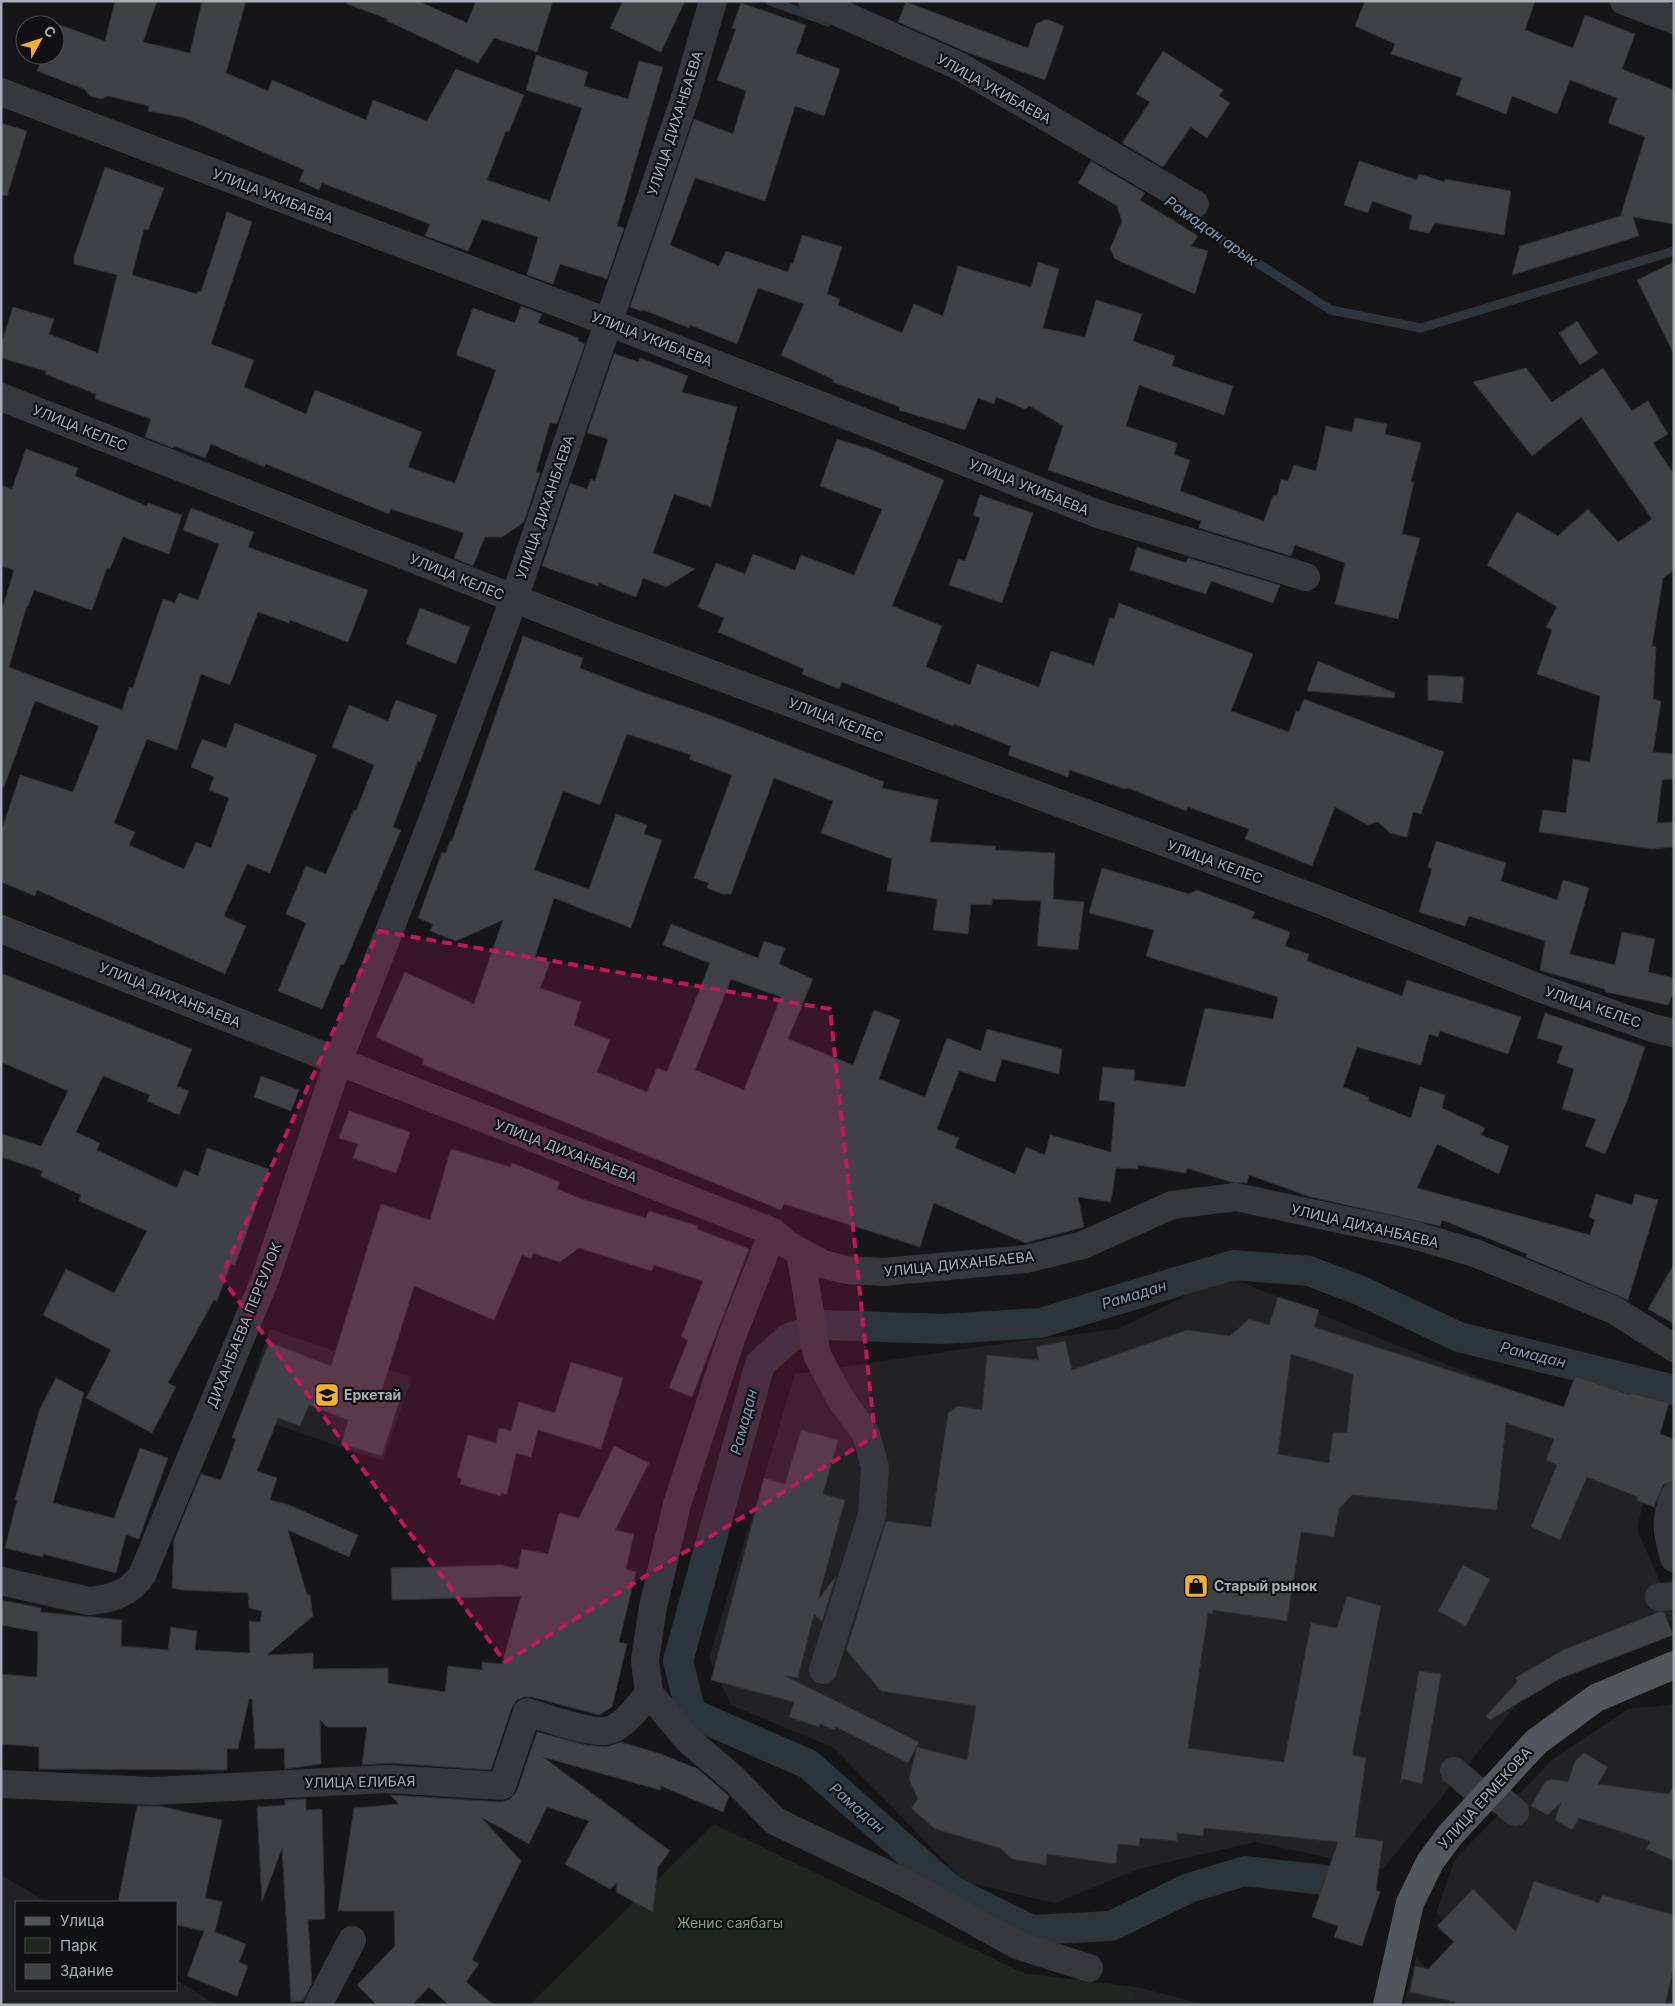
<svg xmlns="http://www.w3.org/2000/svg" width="1675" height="2006" font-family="Inter,sans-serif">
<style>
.built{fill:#222225}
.green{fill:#1e261f}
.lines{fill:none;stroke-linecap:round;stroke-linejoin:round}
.stream{stroke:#2c353c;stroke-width:9}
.canal{stroke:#2c353c;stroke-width:30}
.building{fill:#404145;stroke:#303034;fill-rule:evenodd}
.minor{stroke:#37383d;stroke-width:28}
.major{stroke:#53555c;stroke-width:28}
.marked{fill:#c2185b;fill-opacity:0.2;stroke:#c2185b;stroke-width:4;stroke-dasharray:10 6;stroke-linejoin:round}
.labels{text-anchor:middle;stroke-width:4.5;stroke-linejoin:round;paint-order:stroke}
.street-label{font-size:14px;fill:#a8adb8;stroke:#111113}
.poi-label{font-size:14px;font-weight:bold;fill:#a8adb8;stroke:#111113;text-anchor:start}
.park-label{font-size:14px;fill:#7fa381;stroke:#111113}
.water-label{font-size:15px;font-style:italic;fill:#7f9bb3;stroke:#111113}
</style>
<rect width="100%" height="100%" fill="#161618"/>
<g class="built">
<path d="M1226,1276L1394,1344L1656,1446L1637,1529L1674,1614V1619L1530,1688L1383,1869L1255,1842L1139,1869L1055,1903L965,1882L834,1748L731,1705L709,1658L795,1374L991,1345L1118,1329Z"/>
<path d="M270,1329L412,1377L383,1461L241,1413Z"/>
<path d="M1674,1704V2005H1531L1436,1913L1455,1859L1554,1758L1628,1709Z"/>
<path d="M1,1875L47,1902H16V1990H176V1980L217,2005H1Z"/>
<path d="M1416,1958L1468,2005H1404Z"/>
<path d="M1137,1987L1206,2005H1132Z"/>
</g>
<path class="green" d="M714,1824L1023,1973L1137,1987L1132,2005H529Z"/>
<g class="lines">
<g class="stream">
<path d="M770,1L828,22"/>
<path d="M1180,210L1226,243L1331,310L1421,328L1674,251"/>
</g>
<path class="canal" d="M1324,1880L1245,1871L1189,1888L1111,1926L1031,1930L951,1890L808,1764L691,1713L678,1661L760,1364L789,1338L825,1325L943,1329L1040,1323L1233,1265L1309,1271L1359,1290L1459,1337L1674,1390"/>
</g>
<g class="building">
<path d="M115,1H157L143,42L190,53L202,1H246L226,73L268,91L272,80L366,120L373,100L427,121L456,69L524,95L509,132L506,131L487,180L550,201L582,108L526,90L536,55L588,72L584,86L628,99L639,61L663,67L617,226L624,228L607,279L560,264L553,284L527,275L538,237L482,219L468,251L425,236L430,224L322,183L319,190L299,181L304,170L185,118L148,111L149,106L108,96L101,99L90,96L84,89L37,71L43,55H55L54,23L105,41Z"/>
<path d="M348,1H418L467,23L476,1H553L537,52L494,38L478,63L387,21L388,19L347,4Z"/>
<path d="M623,1H685L661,52L610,28Z"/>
<path d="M1365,1H1535L1525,30L1573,48L1585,15L1635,34L1622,69L1674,90V224L1633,217L1639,236L1512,275L1520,246L1624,215L1621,214L1645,137L1608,123L1617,98L1570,80L1557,114L1512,96L1506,114L1456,95L1462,78L1391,54L1395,44L1355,26Z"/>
<path d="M906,2L1028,48L1036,24L1046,19L1064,26L1045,80L969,53L898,22Z"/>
<path d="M741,3L806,25L796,53L840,69L824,116L795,106L765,201L695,178L670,245L719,266L726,251L788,272L791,263L793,264L802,235L842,247L827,294L840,299L838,305L902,333L914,304L943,316L958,266L1031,287L1038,262L1059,269L1043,328L1085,337L1096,300L1142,314L1133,341L1175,356L1172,366L1233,386L1224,415L1139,385L1126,426L1177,443L1174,455L1190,460L1180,491L1264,521L1273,495L1277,496L1281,479L1288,481L1294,465L1316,471L1326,426L1352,432L1355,418L1387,424L1385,434L1421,443L1411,482H1414L1402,534L1420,538L1398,619L1335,604L1345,563L1295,545L1291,556L1199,528L1201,521L1048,470L1063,426L1030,406L1025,409L996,397L994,404L978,398L965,430L899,410L900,407L833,382L834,380L781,355L804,304L758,288L737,344L690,325L689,328L644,310L641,311L630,307L694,119L733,134L746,91L717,80L736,29L732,28Z"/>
<path d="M1163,51L1223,90L1219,96L1230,103L1207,138L1191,127L1163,167L1122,143L1150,102L1136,94Z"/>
<path d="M1,123L27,131L7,196L1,195Z"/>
<path d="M1091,161L1145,193L1140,200L1198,236L1191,246L1208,251L1195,294L1115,259L1110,249L1122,221L1117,206L1078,183Z"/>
<path d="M1359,161L1417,180L1419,174L1445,182V179L1511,191L1504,235L1435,223L1429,233L1409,229L1412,215L1372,201L1368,213L1344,205Z"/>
<path d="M105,167L164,188L148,230L144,229L132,275L197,294L198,291L201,292L227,212L252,222L211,344L254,360L244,387L306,414L315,390L422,432L408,467L455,483L496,370L456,355L473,308L515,323L521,306L542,314L538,323L579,338L578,341L585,344L557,424L550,423L536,472L540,473L524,522L502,537H485L473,566L454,558L464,533L391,509L389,514L266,464L264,467L211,444L205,458L174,446L173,448L145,437L151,419L95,399L96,394L45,374L46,371L1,358V345L13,307L54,319L49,334L98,353L117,275L74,264V257Z"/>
<path d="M1674,262V354L1637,280Z"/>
<path d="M1577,321L1598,353L1580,365L1559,333Z"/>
<path d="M614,354L639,362L640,358L688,376L682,392L737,407L711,507L674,494L653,553L695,569L666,587L643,578L636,597L599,583L598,586L542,566L570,483L587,489L591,479L595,481L608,439L587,433Z"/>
<path d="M1526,368L1552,402L1603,368L1632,411L1648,401L1668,434L1653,443L1674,474V570L1663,578L1652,646L1656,647L1653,699L1661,701L1653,752L1674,754V779L1662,780L1657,823L1674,822V847L1651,849L1539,832L1543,810L1566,813L1573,759L1590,762L1600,696L1537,674L1552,630L1546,627L1557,607L1487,565L1517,512L1558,536L1588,509L1618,542L1652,519L1581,417L1532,456L1473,382Z"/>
<path d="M837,439L872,450L944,480L892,606L942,626L926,667L970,685L977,664L1039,687L1051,651L1094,665L1110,618L1114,619L1119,603L1253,654L1231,711L1289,732L1296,711L1299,712L1304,699L1444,752L1421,814L1413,812L1407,837L1390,833L1378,822L1368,825L1335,807L1312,866L1245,839L1249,829L1188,807L1186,811L1128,788L1125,789L1070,770L1068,777L1008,755L1011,746L954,724L953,726L842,682L839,689L802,674L804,669L718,632L724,618L698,607L716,563L745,574L753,554L795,570L801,555L854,575L882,509L820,486Z"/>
<path d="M26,449L78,468L75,476L147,506L148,503L182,515L169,554L123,537L110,569L107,568L92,610L34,590L28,606L27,605L9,667L122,710L129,687L133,688L163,599L175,603L179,593L198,600L219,544L183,530L191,508L254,532L248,547L368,590L348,642L290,620L289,623L258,612L230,685L201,674L177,750L147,739L114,823L135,832L129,845L184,869L196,842L211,848L229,798L209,790L214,777L191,767L202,739L226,748L235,723L317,755L270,873L247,864L224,916L246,926L225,974L37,890L35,896L1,882V832L20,775L73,792L99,726L35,701L4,787H1V613L14,570L1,566V485L12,489Z"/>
<path d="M980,495L1033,513L1002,603L949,585L958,559L965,561L980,518L973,515Z"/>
<path d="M1137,547L1186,563L1188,558L1280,585L1273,603L1211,581L1206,594L1130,570Z"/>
<path d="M420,608L470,627L456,664L406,644Z"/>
<path d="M523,636L583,658L580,668L639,691L704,713L884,782L882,788L938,800L930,842L996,846L995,850L1055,853L1053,899L1084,902L1078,950L1037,946L1041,901L992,899V905L971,904L968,934L933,930L937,899L887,891L892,859L821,833L833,801L774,778L731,894H722L707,888L709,883L694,878L732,775L689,759L691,755L627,734L600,805L563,791L534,870L589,889L616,814L647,825L644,834L662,840L631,928L554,898L535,957L550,962L540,988L581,1002L574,1025L610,1040L597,1072L647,1092L657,1068L667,1072L710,963L663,945L671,924L758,958L764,941L785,948L779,964L813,979L788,1039L853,1065L874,1010L900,1020L879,1079L925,1097L947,1038L981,1051L987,1029L1062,1049L1059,1074L1002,1059L995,1082L959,1071L937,1129L959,1138L955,1148L1015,1174L1026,1147L1045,1155L1050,1135L1111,1152L1115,1102L1099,1100L1103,1067L1135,1070L1134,1080L1185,1087L1205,1008L1273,1019L1278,997L1146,956L1154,930L1089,913L1102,868L1189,894L1197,890L1255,912L1252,918L1290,932L1285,946L1309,954L1307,961L1402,996L1407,980L1521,1017L1508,1054L1440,1031L1438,1037L1429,1034L1421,1065L1357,1047L1343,1087L1369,1097L1368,1101L1411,1118L1420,1087L1445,1095L1442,1108L1485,1128L1481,1135L1509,1146L1499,1174L1437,1144L1417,1188L1590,1235L1595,1220L1589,1217L1596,1194L1632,1205L1635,1194L1658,1200L1628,1300L1526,1257L1527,1254L1442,1220L1440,1226L1311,1197L1249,1175L1247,1183L1231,1182L1187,1168L1186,1173L1138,1165V1169L1116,1168L1111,1202L1078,1197L1084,1227L1025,1243L934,1203L920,1247L784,1204L781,1210L422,1064L424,1059L376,1037L405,972L474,1004L503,920L456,941L430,931L433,924L418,918L442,852L446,853L450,841H452ZM731,979L781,997L744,1090L695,1070Z"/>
<path d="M1318,661L1395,693L1394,698L1307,691Z"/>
<path d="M1428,675L1464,677L1462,703L1428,700Z"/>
<path d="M396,700L437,715L420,762L418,761L393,827L401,830L344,965L341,964L322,1009L278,991L306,923L286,914L306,866L326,874L354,810L356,811L374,765L332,747L349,705L388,721Z"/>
<path d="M1436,841L1506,863L1501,881L1557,900L1563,880L1589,888L1570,954L1615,965L1622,932L1655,939L1648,972L1674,978V992L1668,1005L1606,992L1604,989L1540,970L1545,941L1469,916L1465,926L1419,912L1432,869L1428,867Z"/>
<path d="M1,973L192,1049L177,1086L189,1091L179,1115L147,1101L150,1095L103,1076L76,1132L100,1143L97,1150L177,1188L184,1170L198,1176L207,1148L269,1169L235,1265L231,1264L217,1301L214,1300L168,1383L176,1387L152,1433L86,1398L111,1350L43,1315L66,1269L114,1293L147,1231L79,1201L81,1195L40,1176L43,1171L1,1157V1134L41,1146L68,1091L1,1062Z"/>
<path d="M1545,1013L1645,1047L1627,1101L1605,1154L1585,1146L1596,1119L1562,1109L1574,1069L1557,1063L1563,1046L1537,1038Z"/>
<path d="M261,1076L299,1090L291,1111L254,1097Z"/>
<path d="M349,1111L410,1132L396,1173L353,1158L358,1144L339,1138Z"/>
<path d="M451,1149L510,1167L512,1163L560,1182L557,1189L582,1199L646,1218L649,1211L698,1226L697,1229L749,1249L692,1397L669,1388L688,1340L681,1337L703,1281L654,1265L652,1271L579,1248L560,1262L533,1253L531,1259L522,1255L494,1320L414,1286L382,1391L401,1396L382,1456L341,1444L348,1420L309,1405L300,1426L278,1418L257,1471L277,1478L270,1500L287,1504L358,1535L349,1557L288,1530L307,1595H310L313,1616L267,1655L313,1653V1669L388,1668V1683L445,1692L448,1666L482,1670V1662L502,1664L521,1596L392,1600L391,1568L501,1565L518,1569L522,1549L548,1554L559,1513L579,1518L614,1446L649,1463L615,1530L634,1534L626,1569L636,1572L619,1642L627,1644L612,1707L599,1715L532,1697H524L517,1700L512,1707L491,1770L389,1763L362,1765L367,1727H327L320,1720L321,1764L285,1769L284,1748L255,1749L252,1699H249L238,1749H227V1770L39,1769V1747L1,1744V1674L37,1677L38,1632L1,1625V1600L41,1608L40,1612L122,1620L121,1646L168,1650L171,1627L197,1631L195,1650L250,1653L249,1621L260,1622L262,1611L249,1608L248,1593L183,1590L172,1588L174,1539L201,1474L221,1480L236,1439L232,1437L269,1342L331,1366L381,1204L430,1220Z"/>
<path d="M1674,1264V1324L1648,1309Z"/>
<path d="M1278,1297L1319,1310L1314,1327L1564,1407L1575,1376L1630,1395V1393L1669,1403L1660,1434L1674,1439V1481L1663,1485L1654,1507L1636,1500L1638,1497L1587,1477L1560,1540L1531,1527L1557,1465L1546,1460L1554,1439L1506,1423L1497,1510L1352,1495L1339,1509L1334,1537L1301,1532L1287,1621L1213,1610L1212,1614L1208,1613L1188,1748L1284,1762L1311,1623L1337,1628L1347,1596L1381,1606L1352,1755L1366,1758L1355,1837L1383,1841L1376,1890L1380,1892L1362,1946L1334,1937L1338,1926L1312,1917L1338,1842L1204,1828L1203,1836L1177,1833V1841L1140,1838L1139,1846L1118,1844L1116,1864L1047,1854L1046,1865L1012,1859L1000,1848L935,1829L911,1808L918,1799L909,1779L917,1747L967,1760L976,1706L881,1691L846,1650L886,1521L931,1527L948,1413L958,1406L982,1410L987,1355L1039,1360L1036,1347L1065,1341L1072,1370L1187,1330L1230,1336L1249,1319L1269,1325ZM1291,1354L1353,1374L1347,1433L1333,1432L1329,1463L1278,1454Z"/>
<path d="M571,1362L623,1378L601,1449L538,1430L531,1457L516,1453L507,1494L501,1493V1496L460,1484L462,1479L457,1477L468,1435L496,1443L499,1428L511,1431L519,1402L555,1413Z"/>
<path d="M56,1378L84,1393L53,1503L114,1518L140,1448L168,1458L139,1539L126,1535L116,1573L43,1554V1557L5,1548L17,1500H15L40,1408Z"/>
<path d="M801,1430L838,1440L823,1494L845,1500L818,1600L836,1576L822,1622L814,1614L798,1678L785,1676L919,1742L908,1763L836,1727L835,1730L820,1724L819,1727L789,1717L794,1702L711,1680L764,1478L785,1484Z"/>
<path d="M1463,1565L1490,1579L1466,1626L1438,1611Z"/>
<path d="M1659,1612H1664L1673,1635L1559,1679L1490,1720L1486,1716L1518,1681L1515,1678L1563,1650Z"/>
<path d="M1419,1671L1441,1674L1422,1784L1403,1779L1400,1784Z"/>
<path d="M537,1732L586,1745L606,1747L621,1742L661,1754L698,1769L729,1796L723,1812L661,1786L660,1790L543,1757L670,1851L658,1867L653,1912L616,1892L617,1883L610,1889L565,1864L589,1821L547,1807L529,1844L481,1817L521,1861L472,1960L479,1964L466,1982L494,2005H449L429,1987L412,2005H377L357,1985L395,1946L394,1911H338L354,1808L399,1804L390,1795L501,1802L510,1799L517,1791Z"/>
<path d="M1584,1753L1608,1767L1598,1784L1669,1794L1674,1785V1861L1647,1849L1650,1841L1579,1818L1572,1830L1555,1820L1561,1802L1548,1815L1531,1806L1545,1782L1551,1779L1568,1782L1575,1761Z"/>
<path d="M306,1799V1810L322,1809L325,1919L308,1920L312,1983L303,2001L291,2002L282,1848L262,1902L257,1807L285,1805V1800Z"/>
<path d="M137,1806H159L222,1820L205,1898L222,1902L215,1932L246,1944L239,1962L248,1966L237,1996L187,1976L204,1931L176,1925V1902H118Z"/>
<path d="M1534,1881L1599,1903L1602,1895L1674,1915V1965L1665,2005H1454L1455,2002L1410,1992L1415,1966L1428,1969L1454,1942L1437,1926L1473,1889L1516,1932Z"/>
</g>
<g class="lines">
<g class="minor">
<path d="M812,1L959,66L1195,204"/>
<path d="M1624,1L1674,20"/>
<path d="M1,92L608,322L1098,514L1306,577"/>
<path d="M1,397L607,635L1325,902L1534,986L1652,1028L1674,1033"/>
<path d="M1,929L773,1232L788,1245L823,1264L846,1270L883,1272L1026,1259L1083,1245L1172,1205L1236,1197L1410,1234L1475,1253L1614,1310L1674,1348"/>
<path d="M773,1232L732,1336L677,1504L653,1607L645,1660L649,1693L688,1740L734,1779L775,1821L905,1883L1017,1945L1089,1968"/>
<path d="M800,1252L817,1355L840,1398L866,1434L875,1467L872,1515L823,1670"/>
<path d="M1674,1496C1664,1522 1667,1532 1674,1558"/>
<path d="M1,1581L89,1601C112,1599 131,1593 143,1573L266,1277L338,1062L426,837L514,599L686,95L713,1"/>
<path d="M1659,1597L1674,1596"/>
<path d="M1454,1771L1483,1796"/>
<path d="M1,1784L153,1791L388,1779L502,1786L527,1712C546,1718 588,1733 606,1731C622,1729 640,1705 649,1693"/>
<path d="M1489,1790L1515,1812"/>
<path d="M318,2005L352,1940"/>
</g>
<path class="major" d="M1387,2005L1410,1903L1430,1862L1450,1835L1536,1742L1596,1698L1674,1665"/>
</g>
<path class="marked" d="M379,931L830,1009L875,1436L505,1662L221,1277Z"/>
<defs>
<symbol id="school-square" viewBox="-11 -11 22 22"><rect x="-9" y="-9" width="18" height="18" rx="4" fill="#f2b134" stroke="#111113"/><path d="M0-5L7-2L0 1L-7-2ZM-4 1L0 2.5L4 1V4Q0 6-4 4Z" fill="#111"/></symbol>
<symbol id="shop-square" viewBox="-11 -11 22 22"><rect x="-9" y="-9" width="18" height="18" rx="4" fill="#f2b134" stroke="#111113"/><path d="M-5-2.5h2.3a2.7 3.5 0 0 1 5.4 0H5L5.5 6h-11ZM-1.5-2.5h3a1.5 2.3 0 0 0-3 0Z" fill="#111"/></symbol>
</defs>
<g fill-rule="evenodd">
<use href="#school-square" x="313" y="1381" width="28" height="28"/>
<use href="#shop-square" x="1182" y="1572" width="28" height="28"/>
</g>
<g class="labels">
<g class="street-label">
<text transform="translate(994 89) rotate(29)" y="5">УЛИЦА УКИБАЕВА</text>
<text transform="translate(675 123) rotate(-72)" y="5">УЛИЦА ДИХАНБАЕВА</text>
<text transform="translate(273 196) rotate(21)" y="5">УЛИЦА УКИБАЕВА</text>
<text transform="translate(652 339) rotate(21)" y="5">УЛИЦА УКИБАЕВА</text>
<text transform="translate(80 428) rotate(22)" y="5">УЛИЦА КЕЛЕС</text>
<text transform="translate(1029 487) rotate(22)" y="5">УЛИЦА УКИБАЕВА</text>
<text transform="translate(545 507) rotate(-71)" y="5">УЛИЦА ДИХАНБАЕВА</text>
<text transform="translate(457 577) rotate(22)" y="5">УЛИЦА КЕЛЕС</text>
<text transform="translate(836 720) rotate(21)" y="5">УЛИЦА КЕЛЕС</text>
<text transform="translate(1215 862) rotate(20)" y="5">УЛИЦА КЕЛЕС</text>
<text transform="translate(170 995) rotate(22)" y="5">УЛИЦА ДИХАНБАЕВА</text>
<text transform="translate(1593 1007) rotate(19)" y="5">УЛИЦА КЕЛЕС</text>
<text transform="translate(566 1151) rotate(21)" y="5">УЛИЦА ДИХАНБАЕВА</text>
<text transform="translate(1365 1226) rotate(13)" y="5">УЛИЦА ДИХАНБАЕВА</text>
<text transform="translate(959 1264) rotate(-6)" y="5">УЛИЦА ДИХАНБАЕВА</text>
<text transform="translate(244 1325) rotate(-68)" y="5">ДИХАНБАЕВА ПЕРЕУЛОК</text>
<text transform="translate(360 1782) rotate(-1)" y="5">УЛИЦА ЕЛИБАЯ</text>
<text transform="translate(1485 1798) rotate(-48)" y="5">УЛИЦА ЕРМЕКОВА</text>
</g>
<g class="poi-label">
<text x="344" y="1400">Еркетай</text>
<text x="1214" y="1591">Старый рынок</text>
</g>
<g class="park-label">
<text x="730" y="1928">Женис саябагы</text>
</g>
<g class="water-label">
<text transform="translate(1211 231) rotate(35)" y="5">Рамадан арык</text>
<text transform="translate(1134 1295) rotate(-17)" y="5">Рамадан</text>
<text transform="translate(1533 1355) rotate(14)" y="5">Рамадан</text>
<text transform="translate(744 1422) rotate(-75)" y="5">Рамадан</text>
<text transform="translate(857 1808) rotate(41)" y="5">Рамадан</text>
</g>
</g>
<rect width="1675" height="2006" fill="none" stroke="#a8adb8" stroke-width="5"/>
<rect x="15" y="1901" width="162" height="90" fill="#111113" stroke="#4d4f55"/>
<rect x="25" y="1917" width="25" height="8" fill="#53555c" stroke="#4d4f55"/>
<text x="60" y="1926" font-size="15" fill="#a8adb8">Улица</text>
<rect x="25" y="1938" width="25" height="15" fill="#1e261f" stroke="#4d4f55"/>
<text x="60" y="1951" font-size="15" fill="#a8adb8">Парк</text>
<rect x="25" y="1964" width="25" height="15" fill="#404145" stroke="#4d4f55"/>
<text x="60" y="1976" font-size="15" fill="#a8adb8">Здание</text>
<g transform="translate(40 40) rotate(50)"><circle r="24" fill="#111113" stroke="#4d4f55"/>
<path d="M0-4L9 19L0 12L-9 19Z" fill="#f2b134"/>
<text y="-8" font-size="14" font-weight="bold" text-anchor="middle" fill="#a8adb8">С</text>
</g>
</svg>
